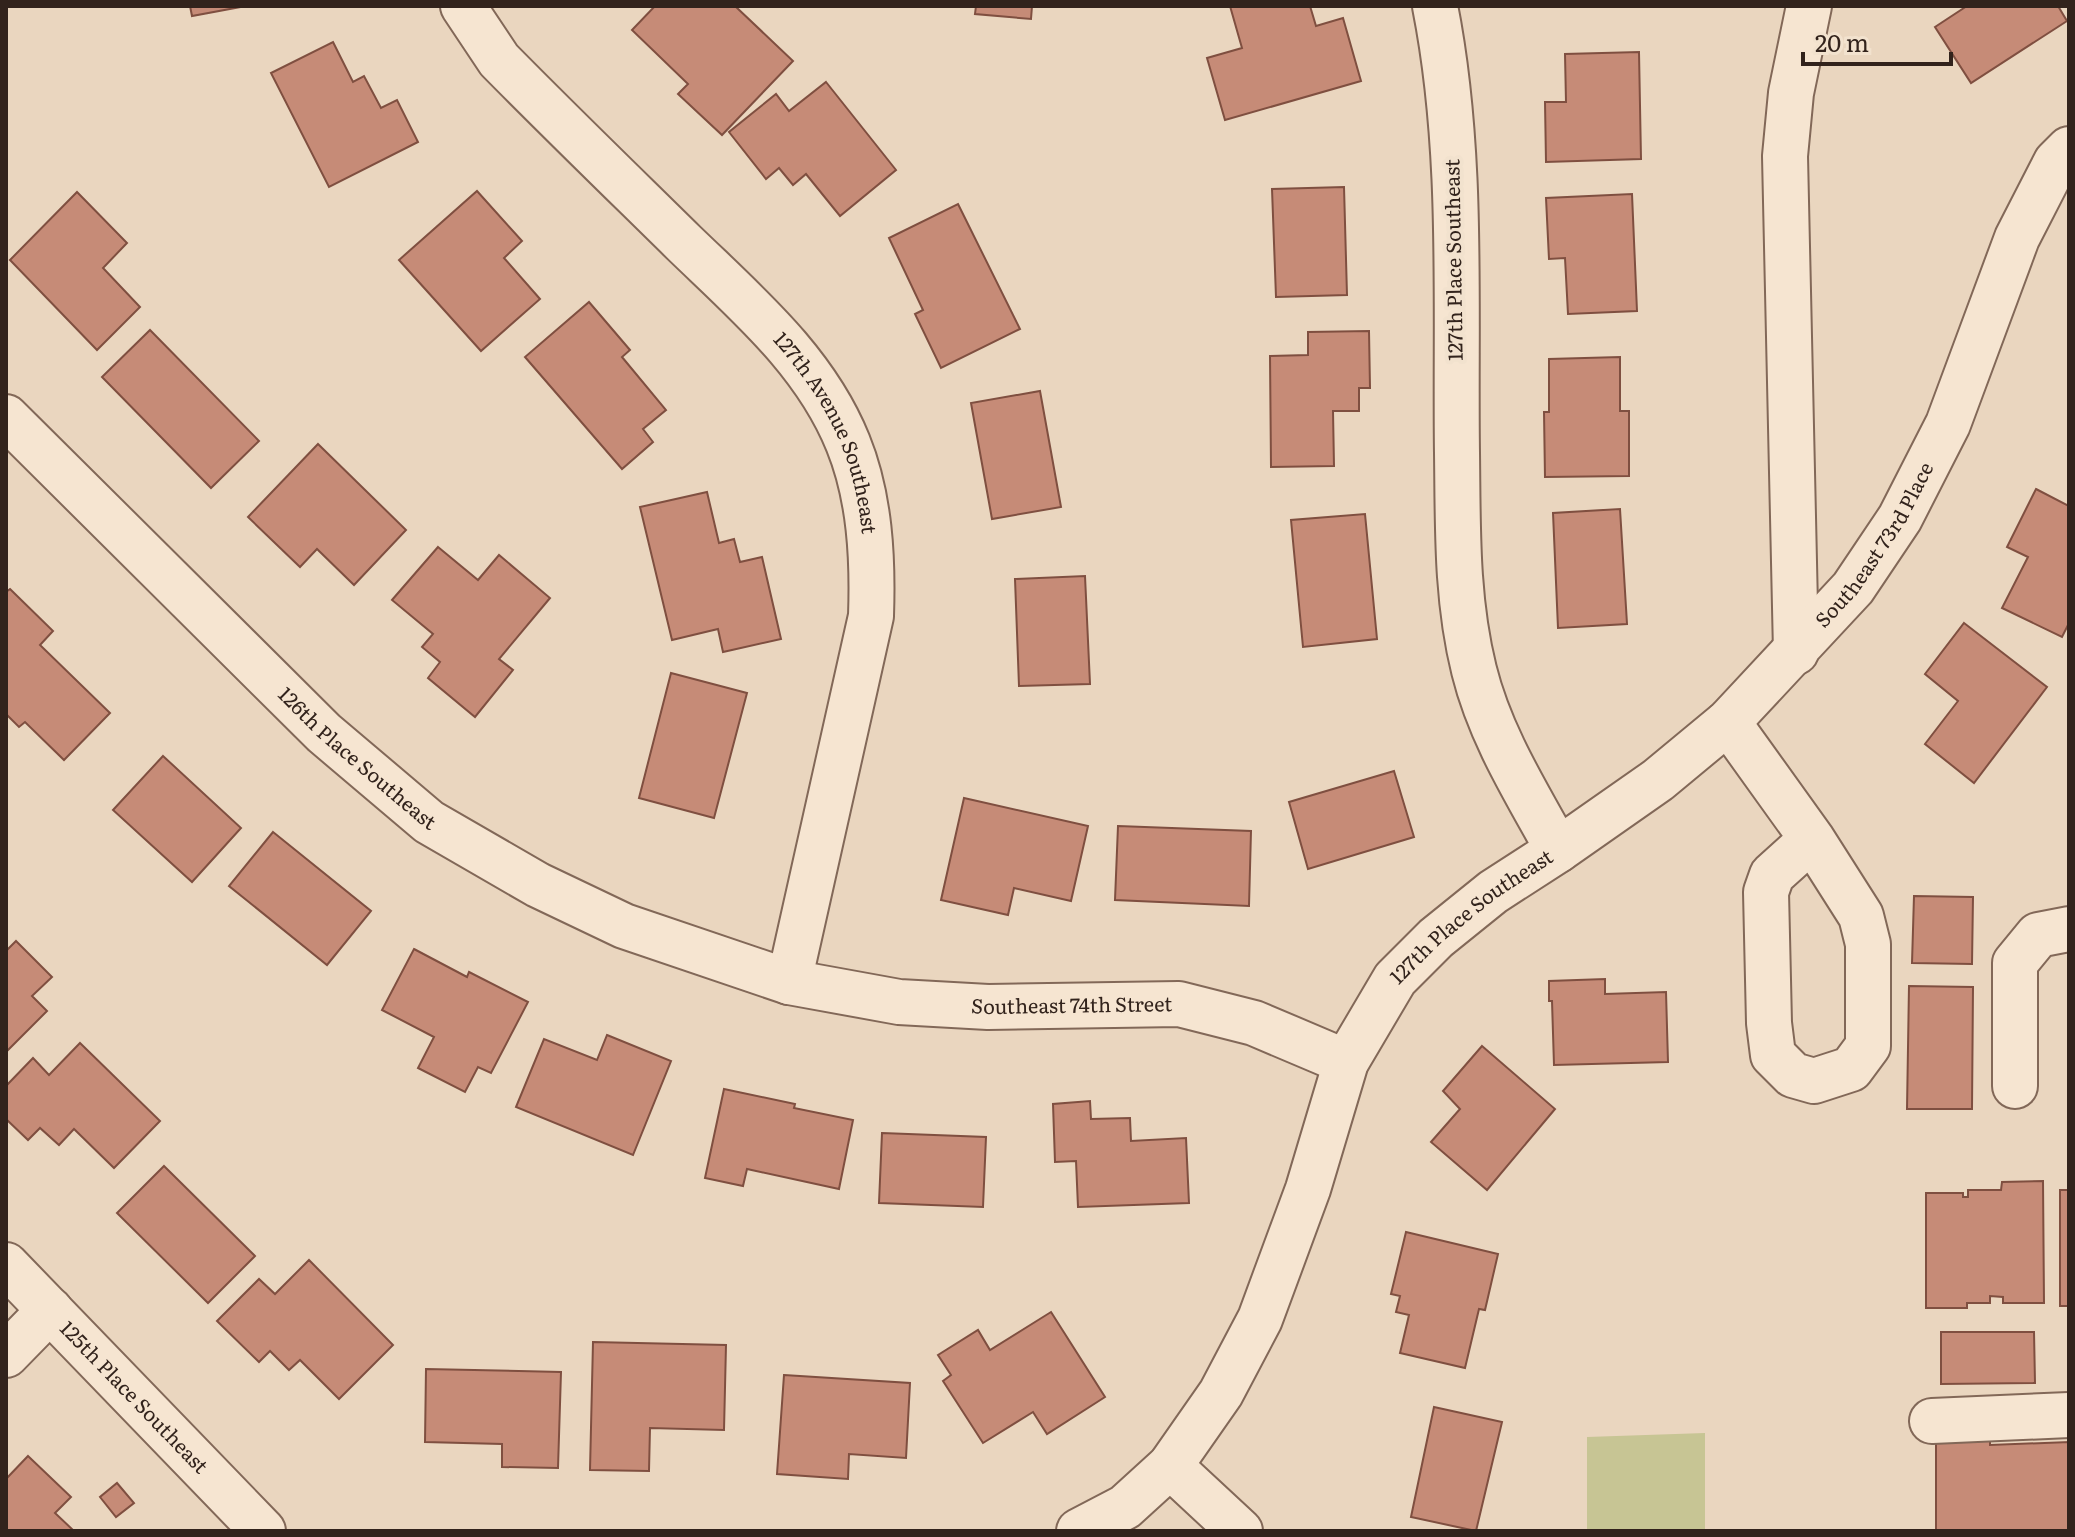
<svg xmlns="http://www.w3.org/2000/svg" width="2075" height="1537" font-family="Literata,serif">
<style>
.green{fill:#c7c594}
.building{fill:#c68b77;stroke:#7f4f40;stroke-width:2}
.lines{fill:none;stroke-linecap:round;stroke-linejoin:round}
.minor-casing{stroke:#826858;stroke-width:48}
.minor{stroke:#f6e5d1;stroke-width:44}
.labels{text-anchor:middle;stroke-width:8;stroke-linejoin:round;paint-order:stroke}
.street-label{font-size:20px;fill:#32231c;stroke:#f2e2ce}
</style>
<rect width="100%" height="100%" fill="#ead6bf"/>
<path class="green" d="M1705,1433V1531H1587V1437Z"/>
<g class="building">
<path d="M190,6H246L192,16Z"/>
<path d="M655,6H735L793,61L722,135L678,94L688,84L632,30Z"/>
<path d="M976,6H1032L1031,19L975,14Z"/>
<path d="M1230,6H1310L1316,26L1343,18L1361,81L1225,120L1207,58L1242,48Z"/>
<path d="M1967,6H2058L2067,21L1971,83L1935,27Z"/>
<path d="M333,42L353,82L364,76L381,108L397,100L418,142L329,187L271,73Z"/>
<path d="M1639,52L1641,159L1546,162L1545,102H1566L1565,54Z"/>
<path d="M826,82L896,170L840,216L806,174L793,185L779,168L766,179L729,132L776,94L789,111Z"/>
<path d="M1344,187L1347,295L1276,297L1272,189Z"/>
<path d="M477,191L522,241L504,258L540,299L481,351L399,260Z"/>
<path d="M77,192L127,243L103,268L140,307L97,350L10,260Z"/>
<path d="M1632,194L1637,311L1568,314L1565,258L1549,259L1546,198Z"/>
<path d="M958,204L1020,329L941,368L915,314L923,310L889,238Z"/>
<path d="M589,302L630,350L622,357L666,410L643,429L653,442L622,469L525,357Z"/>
<path d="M150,330L259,441L211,488L102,377Z"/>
<path d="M1369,331L1370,388H1359V411H1333L1334,466L1271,467L1270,356L1308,355V332Z"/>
<path d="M1620,357V411H1629V476L1545,477L1544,412H1549V359Z"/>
<path d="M1040,391L1061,507L992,519L971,403Z"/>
<path d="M318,444L406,530L354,585L317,549L300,567L248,517Z"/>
<path d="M2036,489L2069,506V623L2062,637L2002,608L2028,557L2007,547Z"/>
<path d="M707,492L719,543L734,539L740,562L762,557L781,639L723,652L718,629L672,640L640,507Z"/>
<path d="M1620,509L1627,624L1558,628L1553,513Z"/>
<path d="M1365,514L1377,639L1303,647L1291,520Z"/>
<path d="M438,547L478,580L499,555L550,598L499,659L513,670L475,717L428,678L440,662L422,647L433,634L392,600Z"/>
<path d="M1085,576L1090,684L1019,686L1015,579Z"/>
<path d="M10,589L53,631L40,645L110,713L64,760L25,722L19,727L6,714V592Z"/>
<path d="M1964,623L2047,687L1974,783L1925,744L1958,701L1925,674Z"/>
<path d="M671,673L747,693L714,818L639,798Z"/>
<path d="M163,756L241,828L192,882L113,810Z"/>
<path d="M1394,771L1414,837L1308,869L1289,802Z"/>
<path d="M964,798L1088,826L1071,901L1014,888L1008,915L941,900Z"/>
<path d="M1118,826L1251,831L1249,906L1115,900Z"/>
<path d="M273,832L371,911L327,965L229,886Z"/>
<path d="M1914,896L1973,897L1972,964L1912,963Z"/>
<path d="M16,941L52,977L32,996L47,1011L6,1052V951Z"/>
<path d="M414,949L467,977L469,972L528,1002L491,1073L478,1067L465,1092L418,1068L434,1037L382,1010Z"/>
<path d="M1605,979V994L1666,992L1668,1062L1554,1065L1552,1001H1549V981Z"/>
<path d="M1909,986L1973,987L1972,1109H1907Z"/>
<path d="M607,1035L671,1061L633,1155L516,1107L544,1039L597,1060Z"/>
<path d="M80,1043L160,1121L114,1168L74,1129L59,1145L40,1128L28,1140L6,1119V1086L33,1058L49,1075Z"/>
<path d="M1482,1046L1555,1109L1487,1190L1431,1142L1460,1109L1443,1091Z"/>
<path d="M724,1089L795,1104L794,1108L853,1120L839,1189L747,1169L743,1186L705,1178Z"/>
<path d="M1090,1101L1091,1119L1130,1118L1131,1141L1186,1138L1189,1203L1078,1207L1076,1161L1055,1162L1053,1104Z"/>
<path d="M882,1133L986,1137L983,1207L879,1203Z"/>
<path d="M164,1166L255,1256L208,1303L117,1213Z"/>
<path d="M2043,1181L2044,1303H2003V1297L1990,1296V1303H1967V1308H1926V1193H1963V1197H1968V1190H2001L2002,1182Z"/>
<rect x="2060" y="1190" width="9" height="116"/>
<path d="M1406,1232L1498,1254L1485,1310L1479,1309L1465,1368L1400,1353L1409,1315L1396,1312L1400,1296L1391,1294Z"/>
<path d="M309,1260L393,1345L339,1399L300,1360L289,1370L270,1351L259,1362L217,1321L259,1279L275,1294Z"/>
<path d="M1051,1312L1105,1397L1047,1434L1033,1412L983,1443L943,1381L951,1375L938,1355L978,1330L990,1350Z"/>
<path d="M1941,1332H2034L2035,1383L1941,1384Z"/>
<path d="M593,1342L726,1345L724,1430L650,1428L649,1471L590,1470Z"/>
<path d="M426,1369L561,1372L558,1468L502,1467V1444L425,1442Z"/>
<path d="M784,1375L910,1383L906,1458L849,1454L848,1479L777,1474Z"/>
<path d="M1434,1407L1502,1422L1476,1531L1411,1517Z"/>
<path d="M1936,1438H1990V1445L2069,1442V1531H1936Z"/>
<path d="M28,1456L71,1497L55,1513L74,1531H6V1479Z"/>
<path d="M117,1483L134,1503L116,1517L100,1497Z"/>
</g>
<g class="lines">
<defs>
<g id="minor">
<path id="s1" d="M463,6L499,60C560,122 622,182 684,243C746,303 815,361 848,443C870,497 873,558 871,616L789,982"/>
<path id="s2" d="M6,417L324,733L429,822L538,885L624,926L789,982L899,1002L988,1007L1179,1004L1254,1023L1346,1062"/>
<path d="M1796,652L1785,156L1791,93L1809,6"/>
<path d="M1728,722L1812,839L1861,916L1868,944V1046L1851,1069L1814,1081L1793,1075L1773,1055L1769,1023L1766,892L1772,875L1812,839"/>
<path id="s3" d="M1558,850L1658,780L1728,722L1853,588L1900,518L1948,424L2017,238L2056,162L2069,149"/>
<path d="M2015,1086V963L2038,935L2069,929"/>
<path id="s4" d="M6,1265L263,1531"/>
<path d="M6,1355L50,1310"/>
<path d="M1932,1421L2069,1415"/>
<path d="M1170,1466L1240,1531"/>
<path id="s5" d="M1079,1531L1125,1507L1170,1466L1221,1393L1260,1319L1308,1189L1346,1062L1395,979L1436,938L1493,892L1558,850C1526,792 1490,735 1474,670C1456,598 1458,526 1457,453C1455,305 1464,152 1435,6"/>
</g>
</defs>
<use href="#minor" class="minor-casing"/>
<use href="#minor" class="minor"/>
</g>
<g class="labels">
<g class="street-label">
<text transform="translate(1454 260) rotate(-91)" y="7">127th Place Southeast</text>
<text dy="7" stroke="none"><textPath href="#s1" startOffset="568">127th Avenue Southeast</textPath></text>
<text dy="7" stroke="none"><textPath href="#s3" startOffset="444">Southeast 73rd Place</textPath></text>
<text dy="7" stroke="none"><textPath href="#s2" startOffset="490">126th Place Southeast</textPath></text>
<text dy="7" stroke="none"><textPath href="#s5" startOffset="752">127th Place Southeast</textPath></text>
<text dy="7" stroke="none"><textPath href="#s2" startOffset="1266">Southeast 74th Street</textPath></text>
<text dy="7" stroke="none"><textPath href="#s4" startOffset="184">125th Place Southeast</textPath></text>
</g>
</g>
<rect width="2075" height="1537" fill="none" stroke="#32231c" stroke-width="16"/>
<path d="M1803 52v12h148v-12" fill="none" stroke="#32231c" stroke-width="4"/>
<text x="1815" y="52" font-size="24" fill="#32231c" stroke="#f2e2ce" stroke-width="6" paint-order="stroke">20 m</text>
</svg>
